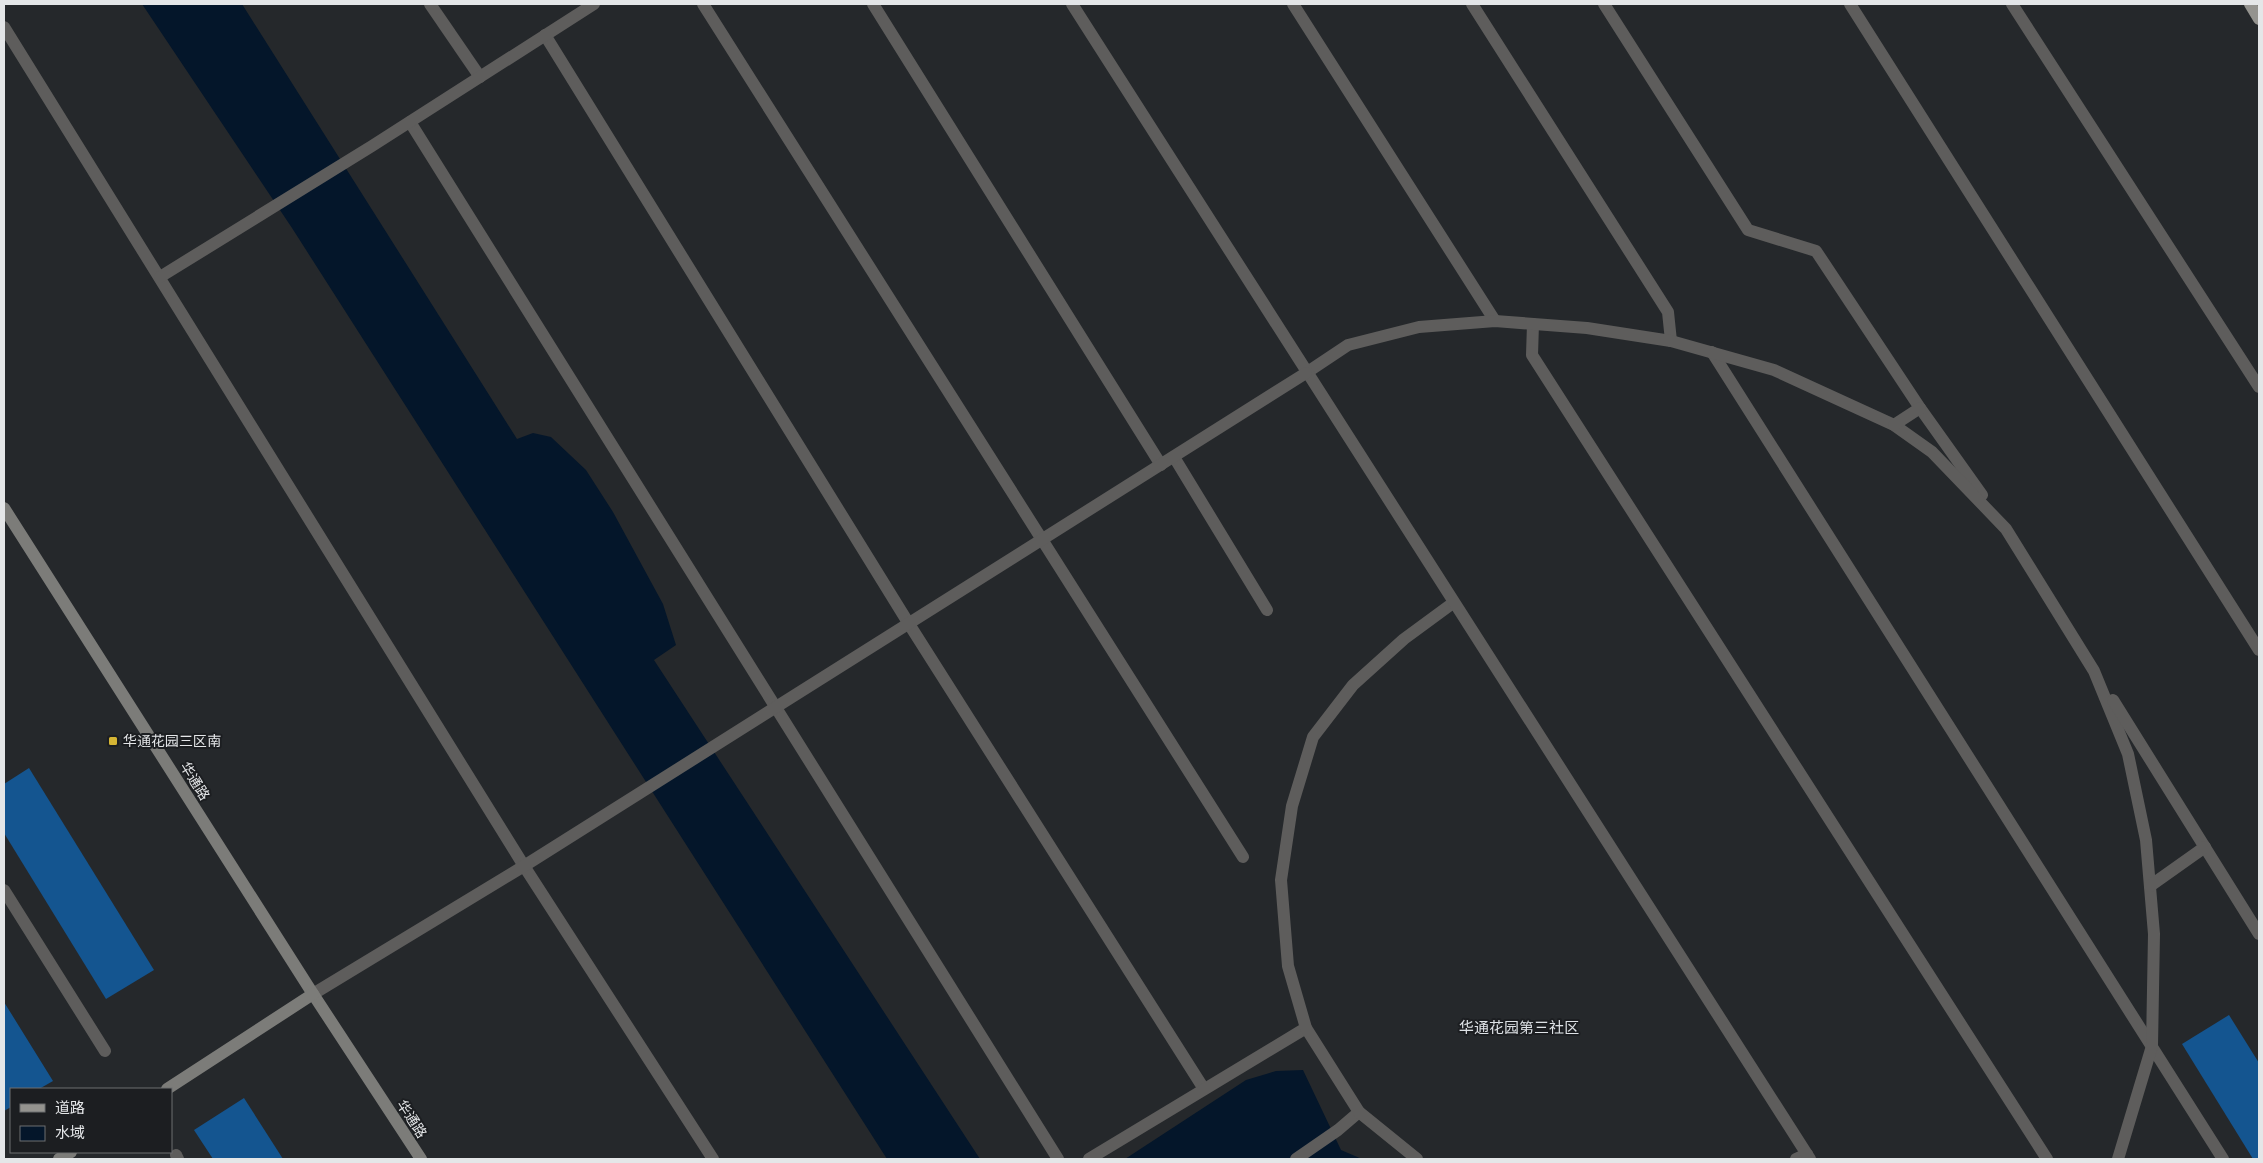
<svg xmlns="http://www.w3.org/2000/svg" width="2263" height="1163" font-family="Manrope,'Noto Sans SC',sans-serif">
<style>
.water{fill:#04162a}
.building{fill:#145590}
.lines{fill:none;stroke-linecap:round;stroke-linejoin:round}
.lane{stroke:#5e5d5c;stroke-width:12}
.street{stroke:#5e5d5c;stroke-width:12}
.secondary{stroke:#7c7c79;stroke-width:12}
.primary{stroke:#94938f;stroke-width:12}
.poi-dot{fill:#d5b534;stroke:#1c1e21;stroke-width:2}
.labels{text-anchor:middle;stroke-width:4;stroke-linejoin:round;paint-order:stroke}
.poi-label{font-size:14px;fill:#e4e6e8;stroke:#1c1e21;text-anchor:start}
.street-label{font-size:14px;fill:#e4e6e8;stroke:#1c1e21}
.neighbourhood-label{font-size:15px;fill:#dee2e6;stroke:#1c1e21}
</style>
<rect width="100%" height="100%" fill="#25282b"/>
<g class="water">
<path d="M142,4H242L517,439L533,433L551,437L586,470L613,512L663,604L676,645L654,660L980,1159H887L292,228Z"/>
<path d="M1303,1070L1341,1150L1362,1159H1125L1246,1080L1276,1071Z"/>
</g>
<g class="building">
<path d="M29,768L154,970L106,999L4,833V784Z"/>
<path d="M4,1002L53,1081L39,1089H11V1107L4,1111Z"/>
<path d="M2229,1015L2259,1063V1159H2253L2182,1044Z"/>
<path d="M244,1098L283,1159H213L194,1130Z"/>
</g>
<g class="lines">
<g class="lane">
<path d="M430,4L480,77"/>
<path d="M703,4L1243,857"/>
<path d="M873,4L1161,465"/>
<path d="M1293,4L1495,321"/>
<path d="M1472,4L1668,312L1671,341"/>
<path d="M1604,4L1748,230L1816,251L1920,408L1982,495"/>
<path d="M1850,4L2259,650"/>
<path d="M2012,4L2259,387"/>
<path d="M4,27L524,866L713,1159"/>
<path d="M545,35L909,624L1204,1089"/>
<path d="M410,122L1058,1159"/>
<path d="M160,277L372,146L594,4"/>
<path d="M1533,324L1532,355L2047,1159"/>
<path d="M1712,352L2223,1159"/>
<path d="M1306,373L1348,345L1419,327L1495,321L1587,328L1671,341L1774,370L1894,425L1932,452L2006,529L2094,671L2128,754L2146,840L2154,934L2152,1046L2118,1159"/>
<path d="M1894,425L1920,408"/>
<path d="M1174,457L1267,610"/>
<path d="M2113,700L2259,934"/>
<path d="M2150,886L2205,847"/>
<path d="M4,890L105,1051"/>
<path d="M176,1155L178,1159"/>
<path d="M1089,1159L1306,1028"/>
<path d="M1296,1159L1338,1130L1359,1112"/>
<path d="M1417,1159L1359,1112L1306,1028L1288,966L1281,880L1292,806L1313,737L1353,685L1404,639L1453,603"/>
<path d="M1796,1159L1807,1154"/>
</g>
<g class="street">
<path d="M1072,4L1810,1159"/>
<path d="M313,994L524,866L1306,373"/>
</g>
<g class="secondary">
<path d="M4,508L313,994L421,1159"/>
<path d="M167,1089L313,994"/>
<path d="M59,1159L71,1152"/>
</g>
<path class="primary" d="M2250,4L2259,19"/>
</g>
<rect class="poi-dot" x="108" y="736" width="10" height="10" rx="2.5"/>
<g class="labels">
<g class="poi-label">
<text x="123" y="746">华通花园三区南</text>
</g>
<g class="street-label">
<text transform="translate(195 781) rotate(58)" y="5">华通路</text>
<text transform="translate(412 1119) rotate(57)" y="5">华通路</text>
</g>
<g class="neighbourhood-label">
<text x="1519" y="1033">华通花园第三社区</text>
</g>
</g>
<rect width="2263" height="1163" fill="none" stroke="#e4e6e8" stroke-width="10"/>
<rect x="10" y="1088" width="162" height="65" fill="#1c1e21" stroke="#6c6e71"/>
<rect x="20" y="1104" width="25" height="8" fill="#94938f" stroke="#6c6e71"/>
<text x="55" y="1113" font-size="15" fill="#e4e6e8">道路</text>
<rect x="20" y="1126" width="25" height="15" fill="#04162a" stroke="#6c6e71"/>
<text x="55" y="1138" font-size="15" fill="#e4e6e8">水域</text>
</svg>
